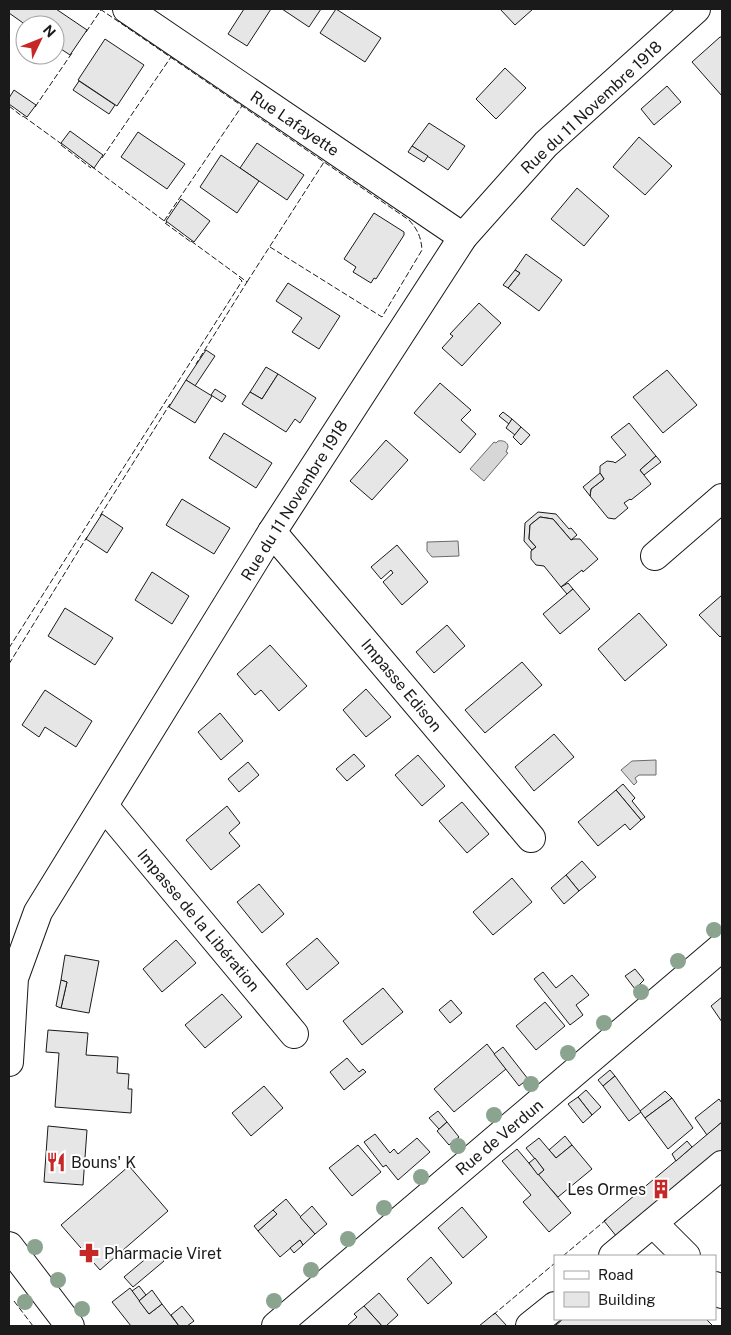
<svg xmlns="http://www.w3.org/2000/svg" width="731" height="1335" font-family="'Public Sans',sans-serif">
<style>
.water{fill:#d7d7d7;stroke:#6a6a6a}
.building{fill:#e6e6e6;stroke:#1a1a1a}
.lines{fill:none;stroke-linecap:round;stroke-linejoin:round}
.minor-casing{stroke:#1a1a1a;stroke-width:30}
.minor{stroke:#fff;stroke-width:28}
.fence{stroke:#1a1a1a;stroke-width:1;stroke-dasharray:6 2.5;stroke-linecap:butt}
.tree{fill:#8aa48f}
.labels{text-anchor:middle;stroke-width:4;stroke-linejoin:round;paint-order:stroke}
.street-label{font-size:16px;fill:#1a1a1a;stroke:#fff}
.poi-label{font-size:16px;fill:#1a1a1a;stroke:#fff;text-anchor:start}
</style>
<rect width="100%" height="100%" fill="#fff"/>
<g class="water">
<path d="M498,441C503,440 508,442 508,447L506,452L508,453L484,481L470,469L494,442L496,443Z"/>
<path d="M458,541L459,556L432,557L427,551V542Z"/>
<path d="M656,760V775H639L635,778L637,782L634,785L621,770L632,761Z"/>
</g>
<g class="building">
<path d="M9,9H56L87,30L70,55L55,45V25H26L9,13Z"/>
<path d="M244,9H271L247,46L228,34Z"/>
<path d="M282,9H321L309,27Z"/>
<path d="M336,9L381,38L365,62L320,33Z"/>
<path d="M500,9H533L515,25Z"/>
<path d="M720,37H722V96L692,62Z"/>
<path d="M105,39L144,65L117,106L78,80Z"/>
<path d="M505,68L526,88L496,119L476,99Z"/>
<path d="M79,81L115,105L109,114L73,90Z"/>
<path d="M667,86L681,102L654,125L641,109Z"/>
<path d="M14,90L36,105L27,117L9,104V98Z"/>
<path d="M429,123L465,146L448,170L412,146Z"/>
<path d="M70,131L103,155L94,168L61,143Z"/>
<path d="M138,132L185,164L167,189L121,157Z"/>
<path d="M639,137L672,166L645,195L613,167Z"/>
<path d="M257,143L304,175L287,200L240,168Z"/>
<path d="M412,146L428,156L424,162L408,152Z"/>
<path d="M221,155L259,181L237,213L200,187Z"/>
<path d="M577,188L609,216L584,246L551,219Z"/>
<path d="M181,199L210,221L194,242L166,221Z"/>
<path d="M374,213L404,232V235L376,279L374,278L371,283L353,272L356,267L344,259Z"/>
<path d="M526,254L562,280L539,311L508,288L520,273L515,270Z"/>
<path d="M515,270L520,273L508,288L503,285Z"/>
<path d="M288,283L340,316L319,349L292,332L302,318L276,301Z"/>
<path d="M479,303L501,323L462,366L442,348L453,336L450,334Z"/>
<path d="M206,350L215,356L195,386L186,380Z"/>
<path d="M266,367L278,374L262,399L250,392Z"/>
<path d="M667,370L697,405L663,433L633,397Z"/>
<path d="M278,374L316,398L300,423L295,419L286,432L242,404L250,392L262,399Z"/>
<path d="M186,380L212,396L195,423L169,407Z"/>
<path d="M440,383L471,410L461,420L476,434L460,453L414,413Z"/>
<path d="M215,389L226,396L222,402L211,395Z"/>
<path d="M503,412L512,419L509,424L499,416Z"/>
<path d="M512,419L521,427L515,435L506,428Z"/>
<path d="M629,423L656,456L640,470L651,484L631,500L630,499L624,503L628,508L615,519L608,518L590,496L591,489L604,479L600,473V466L607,461L614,462L615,463L626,455L611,437Z"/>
<path d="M521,427L530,435L521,445L513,437Z"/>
<path d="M224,433L272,463L256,488L209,458Z"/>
<path d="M386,440L408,460L372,500L350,481Z"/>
<path d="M656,456L661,462L644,475L640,470Z"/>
<path d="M600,473L604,479L591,489L590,496L583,487Z"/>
<path d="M182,499L230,528L214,554L166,525Z"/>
<path d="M538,512L556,514L569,529L571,528L577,535L571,540L553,519L540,517L530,525L529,539L536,547L532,550L524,541L525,523Z"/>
<path d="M102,514L123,528L107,553L86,539Z"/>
<path d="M540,517L553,519L571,540L574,539H580L598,559L583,572L582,570L561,587L544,566L536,565L531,559V551L536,547L529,539L530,525Z"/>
<path d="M397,545L428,582L402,605L383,582L393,573L391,570L381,579L371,567Z"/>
<path d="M152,572L189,596L172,624L135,600Z"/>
<path d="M568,583L573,589L567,594L561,587Z"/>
<path d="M573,589L590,609L560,634L543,614Z"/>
<path d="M722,595V635L720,637L699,615Z"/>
<path d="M65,608L113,638L95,665L48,636Z"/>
<path d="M639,613L667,645L625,681L598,649Z"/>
<path d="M447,625L465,646L434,673L416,652Z"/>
<path d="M270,645L307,686L279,711L261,690L255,695L237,674Z"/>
<path d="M522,662L542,685L485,733L465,710Z"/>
<path d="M366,689L391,717L366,737L343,710Z"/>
<path d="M45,690L92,721L76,747L45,727L39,737L22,725Z"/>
<path d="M220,713L243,741L221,760L198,732Z"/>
<path d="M554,734L574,757L534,791L515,767Z"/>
<path d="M354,754L365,766L347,781L336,769Z"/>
<path d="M418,755L445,786L422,806L395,775Z"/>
<path d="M248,762L259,775L239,792L228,779Z"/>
<path d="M623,784L635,798L632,801L645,817L641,820L616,790Z"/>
<path d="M616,790L641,820L630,830L625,824L598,846L578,822Z"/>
<path d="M462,802L489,834L467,853L439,821Z"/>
<path d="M227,806L240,823L229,833L240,846L211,870L186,840Z"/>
<path d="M582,861L596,877L579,891L566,875Z"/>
<path d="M566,875L579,891L564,904L551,888Z"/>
<path d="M512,878L532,902L493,935L473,912Z"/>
<path d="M259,884L284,914L262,933L237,902Z"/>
<path d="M317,938L339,963L307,990L286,964Z"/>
<path d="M176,940L196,963L162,992L143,969Z"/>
<path d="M65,955L99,961L89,1013L61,1008L67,982L61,980Z"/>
<path d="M635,969L644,980L635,989L625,976Z"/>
<path d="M543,972L556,988L572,975L589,995L576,1005L583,1015L570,1025L534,979Z"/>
<path d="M61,980L67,982L61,1008L56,1006Z"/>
<path d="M383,988L403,1012L362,1045L343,1021Z"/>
<path d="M222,994L242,1017L205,1048L185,1025Z"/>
<path d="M722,997V1022L711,1006Z"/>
<path d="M451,1000L462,1013L450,1023L439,1010Z"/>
<path d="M545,1002L565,1026L536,1050L516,1026Z"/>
<path d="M48,1030L88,1033L86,1055L118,1057L117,1073L129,1074L128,1089H132L131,1113L55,1107L59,1053L46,1052Z"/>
<path d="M487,1044L506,1069L454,1112L434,1089Z"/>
<path d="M503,1047L528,1079L519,1086L494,1054Z"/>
<path d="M347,1058L359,1072L363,1069L366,1072L344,1090L330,1072Z"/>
<path d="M610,1070L615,1076L603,1086L598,1080Z"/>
<path d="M615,1076L641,1112L629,1121L603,1086Z"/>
<path d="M264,1086L283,1108L251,1136L232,1113Z"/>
<path d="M586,1090L601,1107L592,1115L578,1097Z"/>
<path d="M665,1091L672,1098L645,1118L640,1111Z"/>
<path d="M578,1097L592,1115L583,1123L568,1104Z"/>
<path d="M672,1098L693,1128L668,1149L645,1118Z"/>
<path d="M719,1099L722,1103V1122L707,1135L695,1118Z"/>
<path d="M438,1111L447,1122L439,1129L429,1118Z"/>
<path d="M447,1122L459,1137L449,1145L437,1131Z"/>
<path d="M722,1122V1153L617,1237L604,1221Z"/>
<path d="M48,1126L87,1130L83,1185L44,1182Z"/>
<path d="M375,1134L390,1153L394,1149L398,1154L417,1138L430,1152L398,1180L386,1165L383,1167L364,1142Z"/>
<path d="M565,1136L572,1145L556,1158L549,1150Z"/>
<path d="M539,1138L556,1158L572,1145L592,1169L558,1197L538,1175L544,1170L526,1148Z"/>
<path d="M687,1141L692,1147L676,1161L672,1154Z"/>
<path d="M358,1145L381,1172L352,1196L329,1168Z"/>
<path d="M517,1149L571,1213L549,1232L523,1202L531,1195L502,1161Z"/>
<path d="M535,1158L544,1170L538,1175L529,1163Z"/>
<path d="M129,1166L168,1211L100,1270L61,1225Z"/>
<path d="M286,1199L315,1234L303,1245L300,1240L280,1257L258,1231L277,1214L273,1210Z"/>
<path d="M312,1206L327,1224L315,1234L300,1217Z"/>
<path d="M462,1207L487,1237L463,1258L438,1228Z"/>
<path d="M273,1210L277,1214L258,1231L254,1226Z"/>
<path d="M300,1240L303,1245L294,1253L290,1248Z"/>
<path d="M155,1251L164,1261L133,1287L124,1277Z"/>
<path d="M431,1257L452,1283L428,1304L407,1279Z"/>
<path d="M139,1286L146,1295L139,1301L132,1291Z"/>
<path d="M130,1288L149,1314L162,1304L179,1326H131L112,1302Z"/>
<path d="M152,1290L162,1304L149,1314L139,1301Z"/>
<path d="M379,1293L398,1315L386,1326H382L364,1306Z"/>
<path d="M182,1306L194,1321L187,1326H179L171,1315Z"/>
<path d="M364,1306L382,1326H347L357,1317L354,1314Z"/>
<path d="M495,1313L507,1326H479Z"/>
<path d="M563,1319H706L713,1326H555Z"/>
</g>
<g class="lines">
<defs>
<g id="minor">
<path d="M127,9L463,237"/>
<path d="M272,532L531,838"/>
<path d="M655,556L722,498"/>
<path d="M104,806L294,1034"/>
<path d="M9,1062L14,978L38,912L272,532L463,237L546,144L696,9"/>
<path d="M653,1223L686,1256"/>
<path d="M9,1246L70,1326"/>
<path d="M613,1256L722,1165"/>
<path d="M715,1286L722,1294"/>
<path d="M276,1326L722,947"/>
<path d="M530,1326L555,1306"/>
</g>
</defs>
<use href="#minor" class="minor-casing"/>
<use href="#minor" class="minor"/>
<g class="fence">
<path d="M100,9L409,220C418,230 421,237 422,250L382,317L270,247"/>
<path d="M86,32L101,10"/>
<path d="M9,106L23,117"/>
<path d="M35,107L72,53"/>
<path d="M23,116L63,145"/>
<path d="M61,145L91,168"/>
<path d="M102,158L171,57"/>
<path d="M91,166L167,223"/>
<path d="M164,221L242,106"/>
<path d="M165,223L191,242"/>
<path d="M191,241L247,282L196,364"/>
<path d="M247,282L324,162"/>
<path d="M100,516L170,404"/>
<path d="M9,648L242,281L239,278"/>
<path d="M9,664L87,537"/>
<path d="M563,1256L607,1219"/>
<path d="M14,1301L33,1326"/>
<path d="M493,1315L555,1263"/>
</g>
</g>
<g class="tree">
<circle cx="714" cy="930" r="8"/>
<circle cx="678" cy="961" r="8"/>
<circle cx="641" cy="992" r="8"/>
<circle cx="604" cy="1023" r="8"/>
<circle cx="568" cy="1053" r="8"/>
<circle cx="531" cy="1084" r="8"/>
<circle cx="494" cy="1115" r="8"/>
<circle cx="458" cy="1146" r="8"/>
<circle cx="421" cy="1177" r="8"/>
<circle cx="384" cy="1208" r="8"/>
<circle cx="348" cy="1239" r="8"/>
<circle cx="35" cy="1247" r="8"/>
<circle cx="311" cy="1270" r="8"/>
<circle cx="58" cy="1280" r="8"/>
<circle cx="274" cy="1301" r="8"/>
<circle cx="25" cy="1302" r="8"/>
<circle cx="82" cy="1309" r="8"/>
</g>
<defs>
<symbol id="restaurant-bare" viewBox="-9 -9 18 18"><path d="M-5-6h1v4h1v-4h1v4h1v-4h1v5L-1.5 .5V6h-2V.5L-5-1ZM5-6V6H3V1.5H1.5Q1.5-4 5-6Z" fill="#c62828" stroke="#fff" stroke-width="2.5" paint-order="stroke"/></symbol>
<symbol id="building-bare" viewBox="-9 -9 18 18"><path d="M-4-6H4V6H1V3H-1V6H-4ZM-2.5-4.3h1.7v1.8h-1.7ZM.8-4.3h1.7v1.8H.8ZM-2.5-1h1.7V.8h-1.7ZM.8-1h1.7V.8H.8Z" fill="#c62828" stroke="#fff" stroke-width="2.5" paint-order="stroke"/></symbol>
<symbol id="pharmacy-bare" viewBox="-9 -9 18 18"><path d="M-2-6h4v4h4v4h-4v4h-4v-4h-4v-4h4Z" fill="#c62828" stroke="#fff" stroke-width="2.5" paint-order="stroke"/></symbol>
</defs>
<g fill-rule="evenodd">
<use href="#restaurant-bare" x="42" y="1148" width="28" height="28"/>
<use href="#building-bare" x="647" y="1175" width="28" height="28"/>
<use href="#pharmacy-bare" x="75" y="1239" width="28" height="28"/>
</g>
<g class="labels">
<g class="street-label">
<text transform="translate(591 107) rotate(-43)" y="6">Rue du 11 Novembre 1918</text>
<text transform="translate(295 123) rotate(34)" y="6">Rue Lafayette</text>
<text transform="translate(294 500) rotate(-58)" y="6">Rue du 11 Novembre 1918</text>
<text transform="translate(402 685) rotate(50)" y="6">Impasse Edison</text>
<text transform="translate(199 920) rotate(50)" y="6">Impasse de la Libération</text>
<text transform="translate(499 1137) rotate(-40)" y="6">Rue de Verdun</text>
</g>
<g class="poi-label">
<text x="71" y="1168">Bouns' K</text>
<text x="646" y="1195" text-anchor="end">Les Ormes</text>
<text x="104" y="1259">Pharmacie Viret</text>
</g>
</g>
<rect width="731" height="1335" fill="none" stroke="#1a1a1a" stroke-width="20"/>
<rect x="554" y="1255" width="162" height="65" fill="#ffffff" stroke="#a3a3a3"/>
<rect x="564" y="1271" width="25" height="8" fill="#ffffff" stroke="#a3a3a3"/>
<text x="598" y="1280" font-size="15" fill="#1a1a1a">Road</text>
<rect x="564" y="1292" width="25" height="15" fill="#e6e6e6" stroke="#a3a3a3"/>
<text x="598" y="1305" font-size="15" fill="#1a1a1a">Building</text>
<g transform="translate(40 40) rotate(47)"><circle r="24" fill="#ffffff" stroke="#a3a3a3"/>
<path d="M0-4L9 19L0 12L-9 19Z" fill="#c62828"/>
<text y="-8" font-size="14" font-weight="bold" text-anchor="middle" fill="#1a1a1a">N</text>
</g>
</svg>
